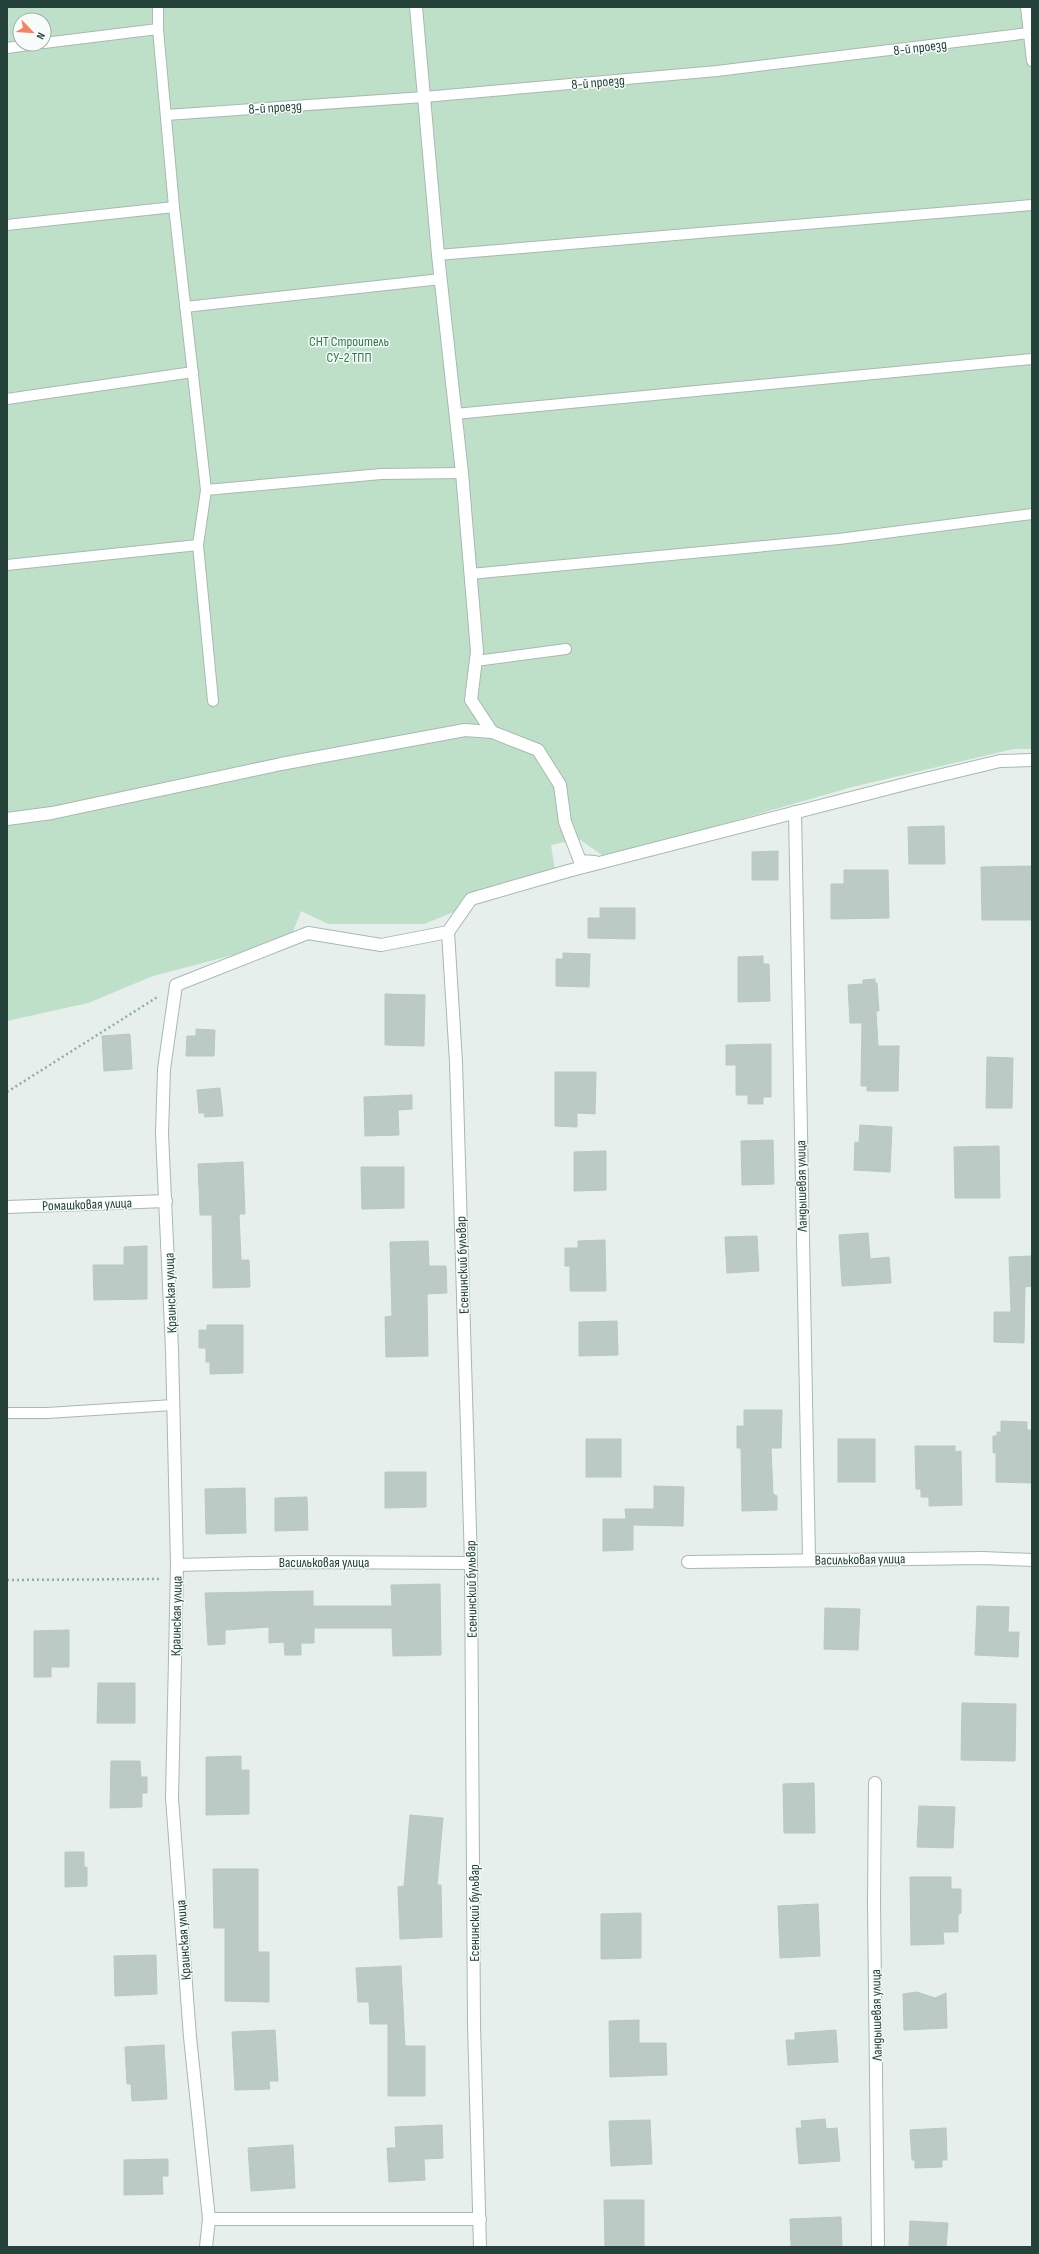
<svg xmlns="http://www.w3.org/2000/svg" width="1039" height="2254" font-family="'Sofia Sans Condensed',sans-serif">
<style>
.green{fill:#bfe0c8;fill-rule:evenodd}
.building{fill:#bbcac4;stroke:#b8c9c2}
.lines{fill:none;stroke-linecap:round;stroke-linejoin:round}
.service-casing{stroke:#a8b8b2;stroke-width:12}
.minor-casing{stroke:#a8b8b2;stroke-width:14}
.path{stroke:#86b3a5;stroke-width:2.5;stroke-dasharray:2 3;stroke-linecap:butt}
.service{stroke:#fff;stroke-width:10}
.minor{stroke:#fff;stroke-width:12}
.labels{text-anchor:middle;stroke-width:3;stroke-linejoin:round;paint-order:stroke}
.street-label{font-size:14px;fill:#24423a;stroke:#f7fbf9}
.park-label{font-size:14px;fill:#2d7a4b;stroke:#f7fbf9}
</style>
<rect width="100%" height="100%" fill="#e6efeb"/>
<path class="green" d="M7,7H1032V749H1014L852,787L606,858L579,839L551,845L555,871L424,924H328L301,911L290,940L153,976L88,1003L7,1021ZM20,20H44V44H20Z"/>
<g class="building">
<path d="M944,826L945,864H909L908,827Z"/>
<path d="M778,851V880H752V852Z"/>
<path d="M1031,866V920H982L981,867Z"/>
<path d="M844,870H888L889,918L831,919V884H844Z"/>
<path d="M600,908H635V939L588,938V918H600Z"/>
<path d="M563,953L590,954L589,987L556,986V959H563Z"/>
<path d="M763,956V964H769L770,1001L738,1002V957Z"/>
<path d="M875,979V983H877L879,1011H876L878,1046H899L898,1091H867V1086H861L862,1023H850L848,985L863,984V980Z"/>
<path d="M385,994L425,995L424,1046L385,1045Z"/>
<path d="M196,1029L215,1030L214,1056H186L187,1036H196Z"/>
<path d="M130,1034L132,1069L104,1071L102,1036Z"/>
<path d="M771,1044V1097H763V1104H748V1095H736V1065H726V1045Z"/>
<path d="M987,1057L1013,1058L1012,1108H986Z"/>
<path d="M555,1072H596L595,1114L577,1113V1127L555,1126Z"/>
<path d="M220,1088L223,1116L205,1117L204,1113H199L197,1090Z"/>
<path d="M412,1095V1109L398,1110L399,1135L365,1136L364,1097Z"/>
<path d="M860,1125L892,1127L890,1172L854,1170L855,1142L859,1143Z"/>
<path d="M773,1140L774,1184L742,1185L741,1141Z"/>
<path d="M999,1146L1000,1198H955L954,1147Z"/>
<path d="M606,1151V1190L574,1191V1152Z"/>
<path d="M243,1162L245,1214H239L241,1260H249L250,1287L213,1288L212,1215H200L198,1164Z"/>
<path d="M361,1167H404V1208L362,1209Z"/>
<path d="M868,1233L870,1259L889,1257L891,1283L842,1286L839,1235Z"/>
<path d="M757,1236L759,1271L727,1273L725,1237Z"/>
<path d="M605,1240L606,1291H570V1266H565V1248H578V1241Z"/>
<path d="M428,1241L429,1266H446L447,1293L427,1294L428,1356L386,1357L385,1317L392,1316L390,1242Z"/>
<path d="M147,1246V1299L94,1300L93,1265H124V1247Z"/>
<path d="M1032,1256V1286L1025,1287L1024,1343L994,1342V1312H1011L1009,1257Z"/>
<path d="M617,1321L618,1355L579,1356V1322Z"/>
<path d="M207,1325H243V1373L210,1374V1362H206V1348H199V1330H207Z"/>
<path d="M744,1410H782L781,1448H771L773,1494L777,1496V1510L742,1511L741,1448H737V1426H744Z"/>
<path d="M1001,1421L1027,1422V1430H1032V1483L996,1482V1453H993V1436H997V1432H1001Z"/>
<rect x="586" y="1439" width="35" height="38"/>
<rect x="838" y="1439" width="37" height="43"/>
<path d="M915,1446H955V1452L961,1451L962,1505L929,1506V1497H921V1489H916Z"/>
<path d="M385,1472H426V1507L385,1508Z"/>
<path d="M654,1486L684,1487L683,1526L633,1525V1550L603,1551V1519H626L625,1509H654Z"/>
<path d="M245,1488L246,1533L206,1534L205,1489Z"/>
<path d="M307,1497L308,1530L275,1531V1498Z"/>
<path d="M440,1584L441,1655L393,1656L392,1628H314V1643H301V1655H285L284,1642L269,1643V1627L225,1630V1644L208,1645L205,1593L313,1591V1606H392L391,1585Z"/>
<path d="M977,1606L1009,1607L1008,1632H1019L1018,1657L975,1655Z"/>
<path d="M825,1608L860,1609L858,1650L824,1649Z"/>
<path d="M69,1630V1667H51V1677H34V1631Z"/>
<path d="M98,1683H135V1723H97Z"/>
<path d="M962,1703L1016,1704L1015,1761L961,1760Z"/>
<path d="M241,1756V1770H249V1814L206,1815V1757Z"/>
<path d="M111,1761H140L141,1777H147V1793H142V1807L110,1808Z"/>
<path d="M814,1783L815,1833H784L783,1784Z"/>
<path d="M919,1806L955,1807L953,1848L917,1847Z"/>
<path d="M410,1815L443,1818L437,1885H441L442,1937L400,1939L398,1887L404,1886Z"/>
<path d="M65,1852H84V1867H87V1886L65,1887Z"/>
<path d="M213,1869H258V1952H269V2002L225,2001V1928H214Z"/>
<path d="M910,1877H951V1889H961V1913L958,1915V1932H943L944,1944L911,1945Z"/>
<path d="M818,1904L820,1956L780,1958L778,1906Z"/>
<path d="M641,1913V1958L601,1959V1914Z"/>
<path d="M156,1955L157,1994L115,1996L114,1956Z"/>
<path d="M401,1966L405,2046H425V2096H388V2024H370L369,2002H358L356,1968Z"/>
<path d="M917,1992L935,1998L946,1993L947,2028L904,2030L903,1994Z"/>
<path d="M639,2020V2043H666L667,2075L610,2077L609,2021Z"/>
<path d="M275,2030L278,2081H269L270,2089L235,2090L232,2032Z"/>
<path d="M836,2030L838,2062L788,2065L786,2040H795V2033Z"/>
<path d="M164,2045L167,2099L132,2101L131,2084H127L125,2047Z"/>
<path d="M825,2119L826,2129L837,2128L840,2161L799,2164L796,2128H802L801,2121Z"/>
<path d="M650,2120L652,2164L611,2166L609,2121Z"/>
<path d="M442,2125L443,2158L424,2159L425,2180L389,2182L387,2148H396L395,2127Z"/>
<path d="M946,2128L947,2160H942V2167L915,2168V2160H912L910,2130Z"/>
<path d="M293,2145L295,2188L251,2191L248,2148Z"/>
<path d="M168,2159V2176H162L163,2194L124,2195V2160Z"/>
<path d="M604,2200H644V2247H605Z"/>
<path d="M841,2217L842,2247H791L790,2219Z"/>
<path d="M910,2221L948,2223L946,2247H909Z"/>
</g>
<g class="lines">
<defs>
<g id="service">
<path d="M158,7V29L174,207L206,490L198,545L213,701"/>
<path d="M1026,7L1032,61"/>
<path d="M44,43L158,29"/>
<path d="M7,48L36,44"/>
<path d="M166,115L424,97L717,71L1029,33"/>
<path d="M7,225L174,207"/>
<path d="M438,255L1032,205"/>
<path d="M185,307L441,279"/>
<path d="M7,399L193,372"/>
<path d="M455,414L1032,359"/>
<path d="M206,490L381,474L462,473"/>
<path d="M7,565L198,545"/>
<path d="M470,574L839,539L1032,514"/>
<path d="M476,661L566,649"/>
<path d="M7,1413H47L173,1405"/>
</g>
<g id="minor">
<path d="M416,7L438,255L462,473L477,651L471,700L492,732"/>
<path d="M795,812L809,1559"/>
<path d="M7,819L52,813L281,764L465,730L492,732L538,750L560,785L565,822L580,861L595,862"/>
<path d="M448,932L456,1062L471,1563L474,2024L480,2247"/>
<path d="M7,1207L166,1201"/>
<path d="M688,1562L983,1558L1032,1560"/>
<path d="M177,1565L301,1562L471,1563"/>
<path d="M875,1783L874,1902L878,2247"/>
<path d="M209,2219H480"/>
<path d="M206,2247L209,2219L190,2037L172,1798L177,1565L172,1350L162,1134L164,1069L176,985L308,933L381,945L448,932L471,899L568,871L917,781L1000,761L1032,760"/>
</g>
</defs>
<use href="#service" class="service-casing"/>
<use href="#minor" class="minor-casing"/>
<g class="path">
<path d="M7,1092L159,996"/>
<path d="M7,1580L162,1579"/>
</g>
<use href="#service" class="service"/>
<use href="#minor" class="minor"/>
</g>
<g class="labels">
<g class="street-label">
<text transform="translate(920 47) rotate(-7)" y="5">8-й проезд</text>
<text transform="translate(598 82) rotate(-5)" y="5">8-й проезд</text>
<text transform="translate(275 107) rotate(-4)" y="5">8-й проезд</text>
<text transform="translate(801 1186) rotate(-91)" y="5">Ландышевая улица</text>
<text transform="translate(87 1204) rotate(-2)" y="5">Ромашковая улица</text>
<text transform="translate(462 1265) rotate(-92)" y="5">Есенинский бульвар</text>
<text transform="translate(170 1293) rotate(-92)" y="5">Краинская улица</text>
<text transform="translate(860 1559) rotate(-1)" y="5">Васильковая улица</text>
<text x="324" y="1567">Васильковая улица</text>
<text transform="translate(471 1589) rotate(-91)" y="5">Есенинский бульвар</text>
<text transform="translate(176 1616) rotate(-89)" y="5">Краинская улица</text>
<text transform="translate(474 1913) rotate(-90)" y="5">Есенинский бульвар</text>
<text transform="translate(183 1940) rotate(-94)" y="5">Краинская улица</text>
<text transform="translate(876 2015) rotate(-91)" y="5">Ландышевая улица</text>
</g>
<g class="park-label">
<text x="349" y="346">СНТ Строитель<tspan x="349" dy="16">СУ-2 ТПП</tspan></text>
</g>
</g>
<rect width="1039" height="2254" fill="none" stroke="#24423a" stroke-width="16"/>
<g transform="translate(32 32) rotate(115)"><circle r="19" fill="#f7fbf9" stroke="#a3b1ad"/>
<path d="M0-3L7 15L0 10L-7 15Z" fill="#f4845f"/>
<text y="-6" font-size="11" font-weight="bold" text-anchor="middle" fill="#24423a">N</text>
</g>
</svg>
